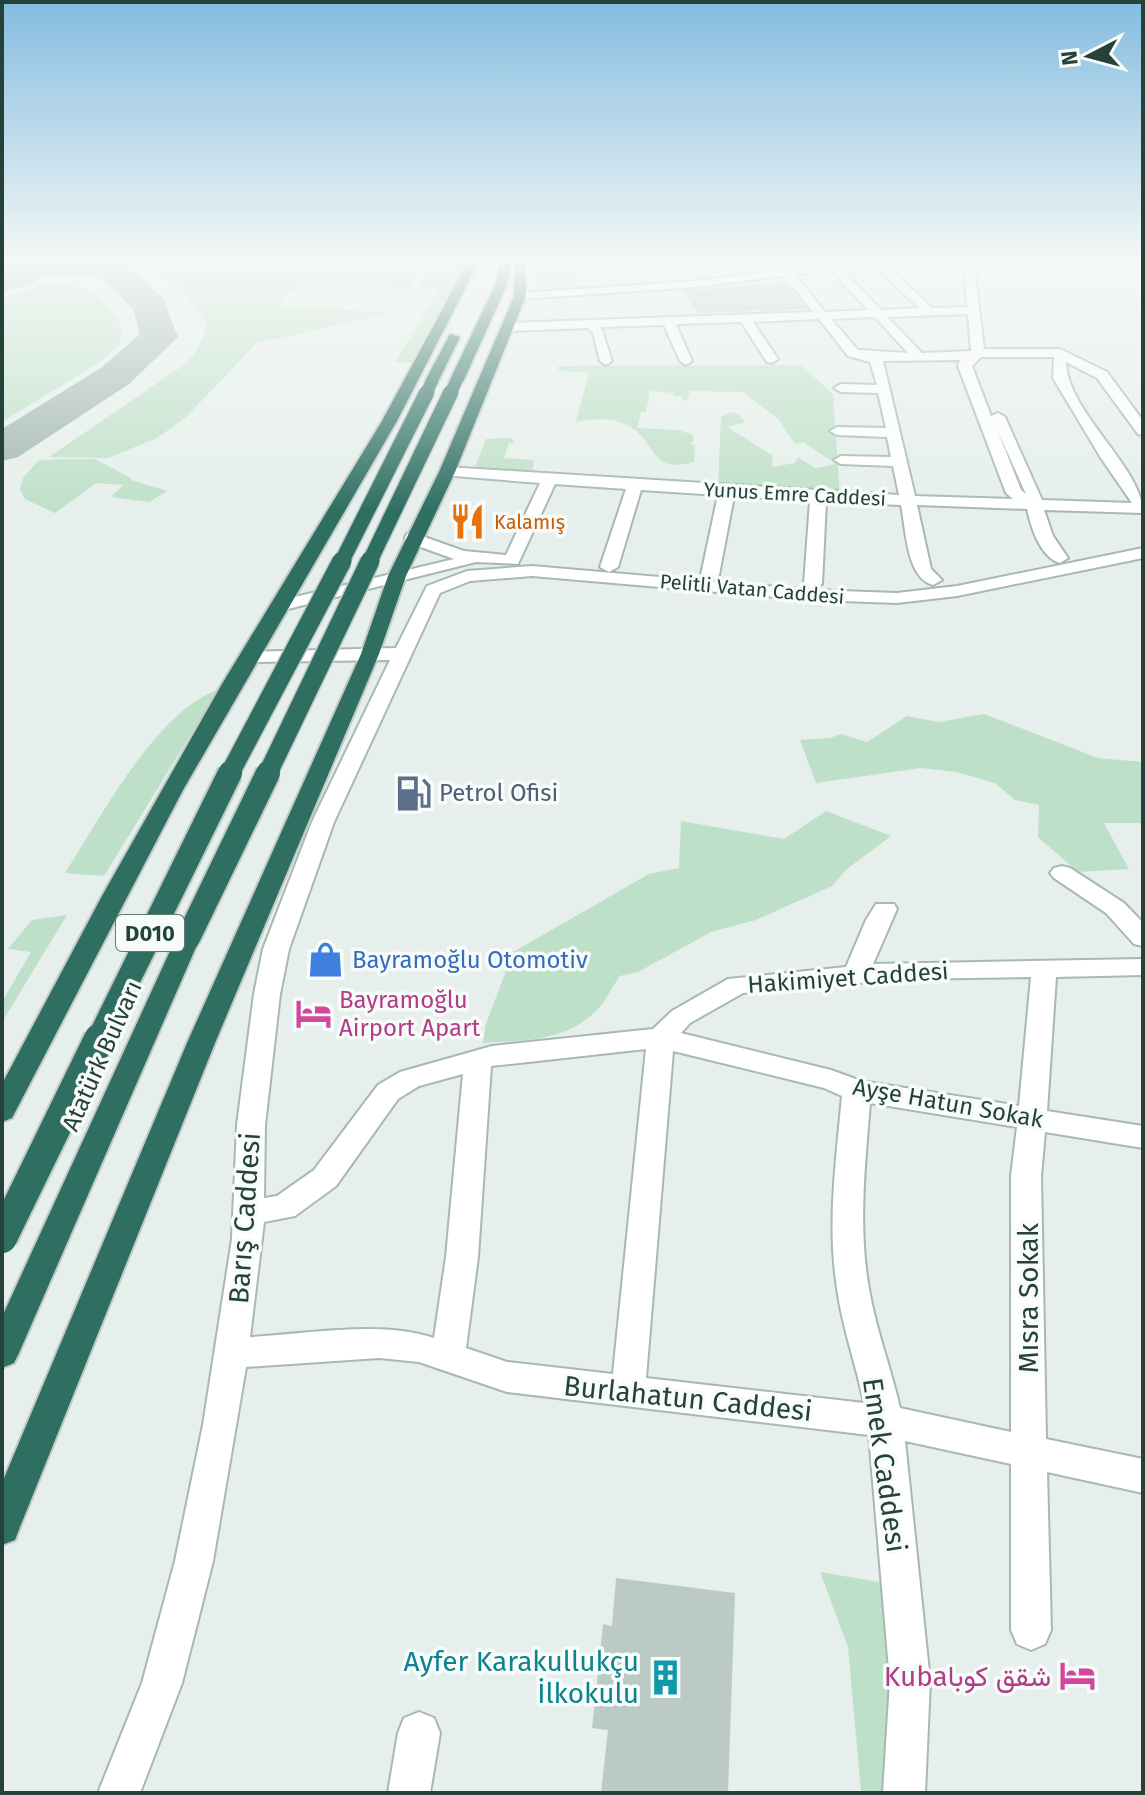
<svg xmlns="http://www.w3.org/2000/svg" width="1145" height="1795" font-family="'Fira Sans',Vazirmatn,sans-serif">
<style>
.green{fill:#bfe0c8}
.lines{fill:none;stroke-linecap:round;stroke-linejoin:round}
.taxiway{fill:#a2b6b0;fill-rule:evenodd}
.runway{fill:#a2b6b0;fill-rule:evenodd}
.building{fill:#bbcac4}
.minor-casing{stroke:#a8b8b2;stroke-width:4}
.highway-casing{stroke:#c2cac8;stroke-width:4}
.minor{fill:#fff;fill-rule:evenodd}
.highway{fill:#2f6f62;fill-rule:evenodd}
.highway-bridge-far4-casing{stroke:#c2cac8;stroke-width:14;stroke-linecap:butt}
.highway-bridge-far3-casing{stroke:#c2cac8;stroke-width:18;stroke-linecap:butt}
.highway-bridge-far2-casing{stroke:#c2cac8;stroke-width:22;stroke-linecap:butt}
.highway-bridge-far1-casing{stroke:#c2cac8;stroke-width:28;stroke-linecap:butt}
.highway-bridge-casing{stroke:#c2cac8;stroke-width:34;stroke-linecap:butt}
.highway-bridge-far4{stroke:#2f6f62;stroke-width:12}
.highway-bridge-far3{stroke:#2f6f62;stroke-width:15}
.highway-bridge-far2{stroke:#2f6f62;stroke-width:19}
.highway-bridge-far1{stroke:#2f6f62;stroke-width:24}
.highway-bridge{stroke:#2f6f62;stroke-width:30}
.labels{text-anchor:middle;stroke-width:7;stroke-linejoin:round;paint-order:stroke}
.far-street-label{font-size:20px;fill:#24423a;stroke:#f7fbf9}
.far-food-label{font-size:20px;fill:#c56008;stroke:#f7fbf9;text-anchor:start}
.shield{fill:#f7fbf9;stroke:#637a73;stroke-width:2}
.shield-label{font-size:22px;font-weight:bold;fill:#24423a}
.service-label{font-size:24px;fill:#4e5e75;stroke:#f7fbf9;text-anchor:start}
.shop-label{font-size:24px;fill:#366cbe;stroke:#f7fbf9;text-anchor:start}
.street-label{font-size:24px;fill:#24423a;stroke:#f7fbf9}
.hotel-label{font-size:24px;fill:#b23c85;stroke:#f7fbf9;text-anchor:start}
.near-street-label{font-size:28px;fill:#24423a;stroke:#f7fbf9}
.near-culture-label{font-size:28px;fill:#0d838f;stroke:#f7fbf9;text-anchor:end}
.near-hotel-label{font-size:28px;fill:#b23c85;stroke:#f7fbf9;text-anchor:end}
</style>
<rect width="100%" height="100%" fill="#e6efeb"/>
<g class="green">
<path d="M144,258H417L410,289L302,284L276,305L390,313L257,343L186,417L157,438L108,458L49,457L188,362C196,351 208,336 205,322C201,304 158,272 144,258Z"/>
<path d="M428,258H466L459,289L415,363L395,362L438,291L420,288Z"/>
<path d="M579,258H593L572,284H535L537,262L547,266L581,265Z"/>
<path d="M48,284C88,284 102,292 122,328L120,343L103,360L2,422V297Z"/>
<path d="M801,365L833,394L840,497L718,488L721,417L730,412L738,414L745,422L727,427L773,456L772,467L795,463L798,457L815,468L836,464L803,442L795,444L778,419L743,392L690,391L687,401L682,400V396H673L674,393L650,391L646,412H641L637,428L679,430L693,435V442L689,443L695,446L694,462C647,475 658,440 627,425C612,417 592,419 576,422L589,373L559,371L558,366Z"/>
<path d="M512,438L515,443H509L504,458L534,460L532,475L473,472L486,439Z"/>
<path d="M68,459H95L131,478V480L167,491L149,502L111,497L123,485L96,483L55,513L25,499L20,489L23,478L39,460Z"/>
<path d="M218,690L104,876L65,873C99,820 157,710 218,690Z"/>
<path d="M984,714L1098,758L1143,762V823H1104L1129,869L1078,872L1038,837L1039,805L1015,800L995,783L956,772L921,768L816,783L800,740L830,738L841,734L867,742L907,716L939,722Z"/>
<path d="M826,811L891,836L847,869L832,886L756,920L711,932L638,972L620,976C612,987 605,1003 595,1012C564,1042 523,1040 483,1043L486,1024L513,952L649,874L679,868L681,821L784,839Z"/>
<path d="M67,915L2,1022V1002L31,952L8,949L32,920Z"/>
<path d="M820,1572L902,1586L883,1793L861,1791L848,1647Z"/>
</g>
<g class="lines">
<path class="taxiway" d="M32,258H119L163,298L178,337L129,384L18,457L2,461V429L101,368L140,334L133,309L100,277H44L2,282V262Z"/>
<path class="runway" d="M2,258H59C42,283 30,285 2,292Z"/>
</g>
<g class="building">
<path d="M785,282L807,309L697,313L683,291Z"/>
<path d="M616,1578L735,1593L728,1793H601L608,1730L592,1728L603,1624L612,1626Z"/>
</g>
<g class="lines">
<defs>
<g id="minor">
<path d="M680,258H780L775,261L597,268L592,265L597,262Z"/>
<path d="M823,258H832L836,263L906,258L885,263L932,308L967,307L964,266L958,258H969L974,266L984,349H1060L1107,372L1143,421V435L1138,434L1097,378L1066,362C1067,412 1143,468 1143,513L1044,510L1053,536L1068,558L1060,563C1040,557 1031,527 1027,509L917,505L931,569L942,580L933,585C906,578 906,528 901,505L826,502L822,584L813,589L804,584L810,501L734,496L719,575L710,580L701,575L718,495L641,490L618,567L609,572L600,567L626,489L555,484L518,564L476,562L280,611L271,606L274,602L454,559L407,542L405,538L407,534L413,533L464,551L506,555L540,483L442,475L439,472L447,467L899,495L893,466L841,464L834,460L841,456L891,457L887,437L837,435L830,431L837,427L886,428L878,393L841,392L834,388L841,384L877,385L870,362L848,356L819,319L753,322L778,359L772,363L767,362L741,322L676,324L692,361L686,365L680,361L664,325L601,327L612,361L606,365L600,361L593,333L588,328L506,331L500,327L506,323L813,312L784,276L696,287L520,299L514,296L520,293L696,281L825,264ZM874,265L919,308L881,310L842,269ZM831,270L868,310L825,312L795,275ZM968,314L971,351L922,353L887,317ZM875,317L908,353L858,350L831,319ZM981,357H1054L1053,378L1101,458L1132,503L1042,500L1005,417L998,413L991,416L972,366ZM960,360L958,366L1006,493L1013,499L915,496L883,361ZM997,429L1026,494L1021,490Z"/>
<path d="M1143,548V558L957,596L897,603L812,600L532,576L470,581L440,593L334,822L289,949L280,994L265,1125L264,1198L277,1196L314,1170L378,1085L400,1072L492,1046L653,1029L672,1011L728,979L846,967L866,920L876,904H894L897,909L873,964L1143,959V975L1056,977L1047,1111L1143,1126V1148L1045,1132L1041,1176L1046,1439L1143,1459V1493L1047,1472L1051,1630L1045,1644L1031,1650L1017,1644L1011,1630V1464L905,1441L930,1681L925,1793H883L890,1681L869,1435L507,1392L419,1362L379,1358L246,1367L213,1561L182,1683L140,1793H98L142,1683L175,1561L203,1425L232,1239L237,1125L254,994L263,949L312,822L390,660L249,662L242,660L239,656L242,652L396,648L427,586L467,571L532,566L812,590L897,593L957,586ZM1031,977L1019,1106L861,1081L831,1070L681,1033L690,1023L743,993L905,979ZM646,1049L613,1374L507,1362L466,1348L478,1257L491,1066ZM673,1051L824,1088L842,1096C836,1160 827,1225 837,1288C842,1327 856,1364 864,1403L646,1378ZM463,1074L446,1257L434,1338C381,1320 306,1334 250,1337L264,1222L295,1216L336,1186L398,1099L419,1086ZM870,1103L1017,1127L1011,1176V1432L900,1408C891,1368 876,1330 869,1289C858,1228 865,1165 870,1103Z"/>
<path d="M1062,866L1070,868L1124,903L1143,923V946L1134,944L1106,913L1054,878L1050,873L1054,868Z"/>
<path d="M419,1712L434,1718L440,1733L430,1793H388L398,1733L404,1718Z"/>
</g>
<g id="highway">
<path d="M470,258H481L397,421L183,790L12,1118L2,1122V1084L102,896L222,684L382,421Z"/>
<path d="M501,258H512L507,285L463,382L451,385L449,382L495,285Z"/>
<path d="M515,258H525L526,296L455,472L406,576L379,654L215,1043L20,1527L15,1540L2,1545V1483L187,1043L361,654L388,576L439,472L514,296Z"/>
<path d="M450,334L460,337L437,384H427L425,381Z"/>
<path d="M188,930L197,932L200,938L19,1353L14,1363L2,1368V1317L176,938L179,932Z"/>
</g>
</defs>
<use href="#minor" class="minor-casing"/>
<use href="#highway" class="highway-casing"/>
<use href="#minor" class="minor"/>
<use href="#highway" class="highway"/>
<defs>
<g id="highway-bridge-far4">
<path d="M426,394L432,381"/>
<path d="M450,394L456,382"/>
</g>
<g id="highway-bridge-far3">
<path d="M341,563L427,392"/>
<path d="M369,563L451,392"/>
</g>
<g id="highway-bridge-far2">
<path d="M229,775L342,561"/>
<path d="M267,775L370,561"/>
</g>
<g id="highway-bridge-far1">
<path d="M188,938L268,773"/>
<path d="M98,1041L230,773"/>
</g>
<path id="highway-bridge" d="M2,1238L99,1039"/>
</defs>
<use href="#highway-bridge-far4" class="highway-bridge-far4-casing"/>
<use href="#highway-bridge-far3" class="highway-bridge-far3-casing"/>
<use href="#highway-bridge-far2" class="highway-bridge-far2-casing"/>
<use href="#highway-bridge-far1" class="highway-bridge-far1-casing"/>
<use href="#highway-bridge" class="highway-bridge-casing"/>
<use href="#highway-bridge-far4" class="highway-bridge-far4"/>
<use href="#highway-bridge-far3" class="highway-bridge-far3"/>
<use href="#highway-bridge-far2" class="highway-bridge-far2"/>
<use href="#highway-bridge-far1" class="highway-bridge-far1"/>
<use href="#highway-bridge" class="highway-bridge"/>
</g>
<linearGradient id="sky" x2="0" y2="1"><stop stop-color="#84bce0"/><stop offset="0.51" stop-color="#f4f8f6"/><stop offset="1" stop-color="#f4f8f6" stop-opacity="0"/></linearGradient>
<rect width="1145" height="510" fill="url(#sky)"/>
<defs>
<symbol id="restaurant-bare" viewBox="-9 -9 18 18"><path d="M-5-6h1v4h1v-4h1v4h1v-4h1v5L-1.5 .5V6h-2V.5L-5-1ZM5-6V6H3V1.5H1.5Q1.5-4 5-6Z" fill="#e8710a" stroke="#f7fbf9" stroke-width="2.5" paint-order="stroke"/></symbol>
<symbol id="fuel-bare" viewBox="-9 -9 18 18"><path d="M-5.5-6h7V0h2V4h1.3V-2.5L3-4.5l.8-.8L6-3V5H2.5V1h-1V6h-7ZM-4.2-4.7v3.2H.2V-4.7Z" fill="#5c6f8a" stroke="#f7fbf9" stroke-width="2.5" paint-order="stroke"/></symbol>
<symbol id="shop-bare" viewBox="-9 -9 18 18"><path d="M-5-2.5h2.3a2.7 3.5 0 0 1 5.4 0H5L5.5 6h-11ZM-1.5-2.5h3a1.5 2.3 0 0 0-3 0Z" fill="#3f7fe0" stroke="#f7fbf9" stroke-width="2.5" paint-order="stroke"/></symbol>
<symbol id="hotel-bare" viewBox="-9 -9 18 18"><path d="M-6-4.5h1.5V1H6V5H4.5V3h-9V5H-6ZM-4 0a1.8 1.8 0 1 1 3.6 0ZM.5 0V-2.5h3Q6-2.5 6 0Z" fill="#d1479c" stroke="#f7fbf9" stroke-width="2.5" paint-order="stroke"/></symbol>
<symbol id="building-bare" viewBox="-9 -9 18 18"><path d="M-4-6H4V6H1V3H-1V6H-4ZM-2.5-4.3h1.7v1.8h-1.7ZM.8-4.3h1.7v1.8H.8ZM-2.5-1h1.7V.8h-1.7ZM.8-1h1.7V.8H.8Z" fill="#0f9aa8" stroke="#f7fbf9" stroke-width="2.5" paint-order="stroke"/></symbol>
</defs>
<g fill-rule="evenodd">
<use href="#restaurant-bare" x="442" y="496" width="51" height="51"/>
<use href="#fuel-bare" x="388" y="768" width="51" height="51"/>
<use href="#shop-bare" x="300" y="934" width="51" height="51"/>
<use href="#hotel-bare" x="288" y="988" width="51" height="51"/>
<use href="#hotel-bare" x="1052" y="1650" width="51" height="51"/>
<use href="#building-bare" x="640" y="1652" width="51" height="51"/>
</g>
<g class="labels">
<g class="far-street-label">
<text transform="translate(795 494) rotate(3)" y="7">Yunus Emre Caddesi</text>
<text transform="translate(752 589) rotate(5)" y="7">Pelitli Vatan Caddesi</text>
</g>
<g class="far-food-label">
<text x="494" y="529">Kalamış</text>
</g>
<rect class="shield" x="116" y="915" width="68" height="36" rx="6"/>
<g class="shield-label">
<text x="150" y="941">D010</text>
</g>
<g class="service-label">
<text x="439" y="801">Petrol Ofisi</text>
</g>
<g class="shop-label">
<text x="352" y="968">Bayramoğlu Otomotiv</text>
</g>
<g class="street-label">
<text transform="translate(848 978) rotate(-4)" y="8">Hakimiyet Caddesi</text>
<text transform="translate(102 1056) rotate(-66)" y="8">Atatürk Bulvarı</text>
<text transform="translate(948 1103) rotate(10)" y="8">Ayşe Hatun Sokak</text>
</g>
<g class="hotel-label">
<text x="339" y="1008">Bayramoğlu<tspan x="339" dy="28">Airport Apart</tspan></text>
</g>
<g class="near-street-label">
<text transform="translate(244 1218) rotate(-86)" y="10">Barış Caddesi</text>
<text transform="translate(1028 1298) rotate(-90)" y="10">Mısra Sokak</text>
<text transform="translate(688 1398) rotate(6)" y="10">Burlahatun Caddesi</text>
<text transform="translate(885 1465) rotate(82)" y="10">Emek Caddesi</text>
</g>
<g class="near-culture-label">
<text x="639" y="1671">Ayfer Karakullukçu<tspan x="639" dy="32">İlkokulu</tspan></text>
</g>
<g class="near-hotel-label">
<text x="1051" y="1686">Kubaشقق كوبا</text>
</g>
</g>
<rect width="1145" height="1795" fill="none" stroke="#24423a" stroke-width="8"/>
<g transform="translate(1089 56) rotate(264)" stroke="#f7fbf9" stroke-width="6" paint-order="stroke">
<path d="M0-6L14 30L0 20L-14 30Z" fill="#24423a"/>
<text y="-12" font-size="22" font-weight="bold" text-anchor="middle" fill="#24423a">N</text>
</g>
</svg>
